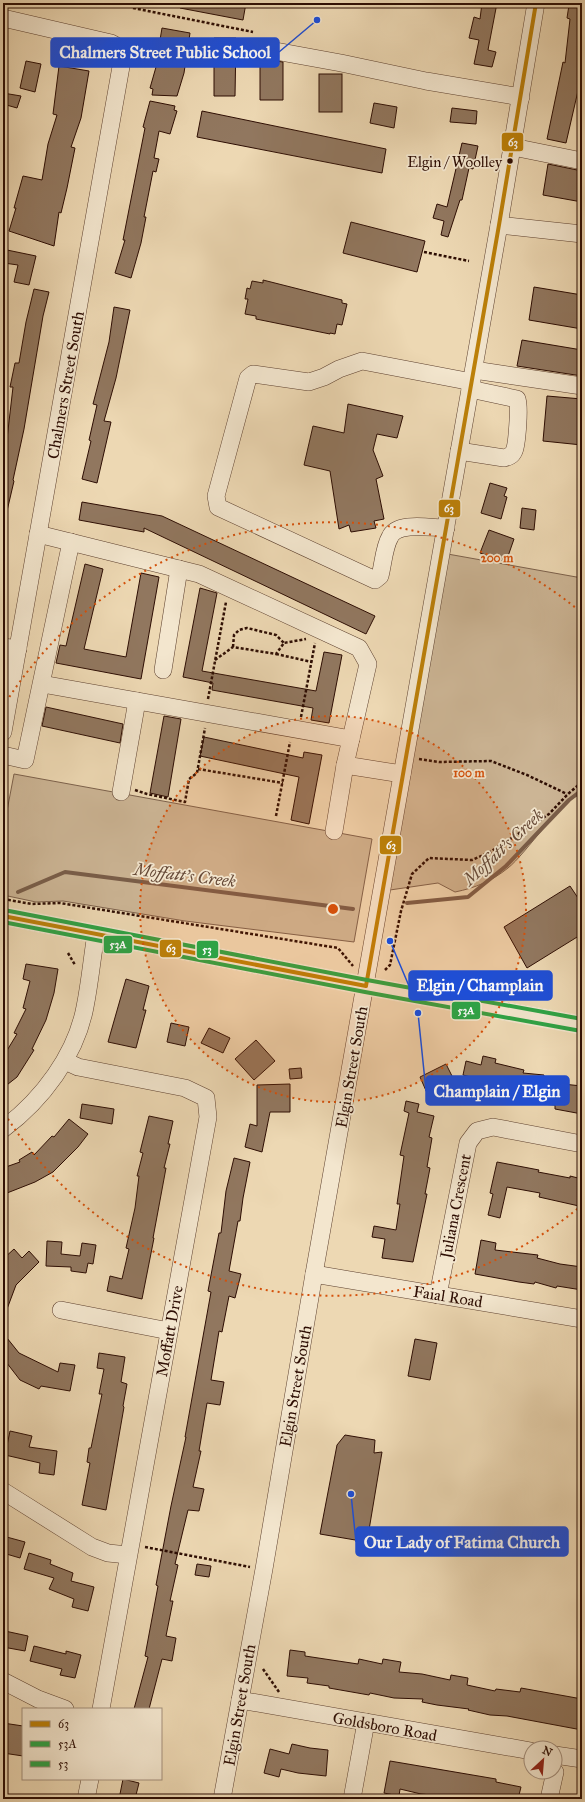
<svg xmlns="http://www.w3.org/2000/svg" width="585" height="1802" font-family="'IM FELL Great Primer',serif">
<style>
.green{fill:#ccb595;stroke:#7c614c}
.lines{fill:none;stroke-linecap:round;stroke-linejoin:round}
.stream{stroke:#795d49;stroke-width:4}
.building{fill:#91775f;stroke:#2d0d03}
.minor-casing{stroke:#5d402f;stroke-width:18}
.path{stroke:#2d0d03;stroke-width:2.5;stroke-dasharray:3 2;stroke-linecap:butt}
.minor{stroke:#f3e6ce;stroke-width:17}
.bus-1-casing{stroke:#f3e6ce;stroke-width:7}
.bus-2-casing{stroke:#f3e6ce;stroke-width:7}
.bus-3-casing{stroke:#f3e6ce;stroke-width:7}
.bus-1{stroke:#bc8009;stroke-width:4}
.bus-2{stroke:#2ea345;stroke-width:4}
.bus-3{stroke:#2ea345;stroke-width:4}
.ring{fill:none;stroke:#d5510b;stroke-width:2;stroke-dasharray:2 4}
.bus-dot{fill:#2d0d03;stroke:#f3e6ce;stroke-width:1.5}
.labels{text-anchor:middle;stroke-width:3.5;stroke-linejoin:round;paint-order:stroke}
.bus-label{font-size:15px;fill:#2d0d03;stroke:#f3e6ce;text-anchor:end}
.street-label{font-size:16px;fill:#2d0d03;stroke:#f3e6ce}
.water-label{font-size:17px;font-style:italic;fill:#664937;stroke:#f3e6ce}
.centre{fill:#d5510b;stroke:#f3e6ce;stroke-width:2}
.ring-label{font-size:12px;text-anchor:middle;font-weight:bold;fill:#d5510b;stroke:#f3e6ce;stroke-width:3.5;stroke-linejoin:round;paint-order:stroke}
.leader{fill:none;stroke:#1d4ed8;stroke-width:1.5}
.callout-dot{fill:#1d4ed8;stroke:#f3e6ce;stroke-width:1.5}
.callout{fill:#1d4ed8;stroke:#1d4ed8;stroke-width:1.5}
.callout-label{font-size:17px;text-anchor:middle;font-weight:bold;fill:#fff}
.line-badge{stroke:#f3e6ce;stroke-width:1.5}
.badge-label{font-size:11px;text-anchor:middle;font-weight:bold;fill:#fff}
</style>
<rect width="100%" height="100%" fill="#edd8b3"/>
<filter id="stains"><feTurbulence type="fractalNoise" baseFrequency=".005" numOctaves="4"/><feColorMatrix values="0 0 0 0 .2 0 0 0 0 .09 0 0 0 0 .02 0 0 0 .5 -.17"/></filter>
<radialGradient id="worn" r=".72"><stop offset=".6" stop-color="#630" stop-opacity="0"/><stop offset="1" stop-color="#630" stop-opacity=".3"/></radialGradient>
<g class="green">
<path d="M442,553L582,578V794C563,797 526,854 508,868C492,881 475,888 455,892L438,883L383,891Z"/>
<path d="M14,774L372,839L354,942L185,921L63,901L36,902L3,895V832Z"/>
</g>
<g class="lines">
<g class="stream">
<path d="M18,892L65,872L353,909"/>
<path d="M407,903L468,897L506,866L569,800L582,790"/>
</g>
</g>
<g class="building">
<path d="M180,3H246L243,20L180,8Z"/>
<path d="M482,3H497L488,50L496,52L492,67L474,64L479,40L469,38L474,17L480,19Z"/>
<path d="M569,5L582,7V83L580,82L566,143L547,139L563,62L565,63L570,19L567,18Z"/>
<path d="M162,28L190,33L184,73L177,96L152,95L153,89L150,88L160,53L158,52Z"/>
<path d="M214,38H236L235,96H214Z"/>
<path d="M260,59L283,62V100H260Z"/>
<path d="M26,61L41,64L35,92L20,88Z"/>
<path d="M59,66L89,71L81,118L71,147L75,148L67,188L61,213L59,212L54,246L9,231L16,208H14L23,176L42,180L48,144L57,115L53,114Z"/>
<rect x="319" y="74" width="23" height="38"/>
<path d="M3,93L21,96L17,108L3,104Z"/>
<path d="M150,101L175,106L174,110L177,111L170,134L159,131L154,158L159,159L156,172L153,171L144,217H146L141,243L131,278L115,273L125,240H123L145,128L143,127Z"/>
<path d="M374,103L397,107L394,128L370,123Z"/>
<path d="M452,108L477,111L476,124L450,122Z"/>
<path d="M202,111L386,149L382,173L197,137Z"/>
<path d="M462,143L478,146L473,169L469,168L462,200H460L448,237L441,235L444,221L433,218L437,204L447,207Z"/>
<path d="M548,164L582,171V202L543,195Z"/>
<path d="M351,222L425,241L417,272L343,253Z"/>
<path d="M7,250L36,256L29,285L14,282L18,265L4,263Z"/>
<path d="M263,280L342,300V303L347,304L342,325L337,324L335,334L330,333V334L256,319V316L245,314L248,299H245L247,288L250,289L252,281L263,283Z"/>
<path d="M534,287L582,295V329L529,320Z"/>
<path d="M34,289L49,292L43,316L24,429L13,480L14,481L7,511L3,510V445L4,438L7,439L13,387H10L15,363H19L26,322Z"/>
<path d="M114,307L130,310L116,378L104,421L111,422L97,483L82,479L91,441L89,440L97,405L93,404L109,342Z"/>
<path d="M522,340L582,350V376L517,366Z"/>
<path d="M547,396L582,399V445L543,441Z"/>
<path d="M348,404L403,416L397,438L377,434L373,450L383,476L376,479L384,519L374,521L376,528L351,532L349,525L339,529L330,471L304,465L313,426L344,433Z"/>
<path d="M490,483L507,488L504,496L507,497L501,519L481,513Z"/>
<path d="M82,502L162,516L375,616L366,634L144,528V532L79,520Z"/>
<path d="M522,508L536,510L534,530L520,528Z"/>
<path d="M489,530L514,539L506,562L480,553Z"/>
<path d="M85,564L103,569L84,649L126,657L141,573L159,577L141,679L56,663L60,645L66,646Z"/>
<path d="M200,588L217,593L202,671L316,691L324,652L342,655L329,723L311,720L313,708L212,690L213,683L183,677Z"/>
<path d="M46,707L123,724L120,743L42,726Z"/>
<path d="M164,716L181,719L168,797L150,793Z"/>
<path d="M204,737L303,758L304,752L322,755L309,824L291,820L299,777L200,756Z"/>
<path d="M570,886L582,904V934L527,968L504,927Z"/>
<path d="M26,964L58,969L54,993L46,1020L32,1049L34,1050L17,1077L3,1088V1057L17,1034L14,1033L26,1009L23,1008L30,981L23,979Z"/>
<path d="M126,979L149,986L143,1010H146L136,1048L108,1042Z"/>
<path d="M171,1023L189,1027L185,1046L167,1042Z"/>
<path d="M209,1028L230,1038L223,1053L201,1043Z"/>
<path d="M256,1040L275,1061L254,1080L235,1059Z"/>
<path d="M483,1056L496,1059L495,1063L524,1070L523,1073L544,1075L543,1082L582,1086V1114L555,1109V1105L524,1103V1101L480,1088L482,1080L463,1075L466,1061L481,1065Z"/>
<path d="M446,1064L454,1080L427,1093L420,1077Z"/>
<path d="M301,1068L302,1078L290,1079L289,1069Z"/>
<path d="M290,1084V1112H270L262,1152L245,1147L250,1124L257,1126V1085Z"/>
<path d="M406,1101L419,1104L417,1112L434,1116L429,1137L432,1138L427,1167L430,1168L425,1194H427L413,1262L382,1258L385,1239L372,1237L374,1226L396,1230L400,1204H397L404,1156L400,1155L409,1113L404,1111Z"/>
<path d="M82,1104L114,1109L112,1124L80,1118Z"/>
<path d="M149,1116L173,1121L168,1144H170L164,1168H166L153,1238H154L142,1299L107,1291L110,1276L122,1279L129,1249L126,1248L135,1208L139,1176H137L143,1153L140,1152Z"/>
<path d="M69,1119L88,1134L78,1147L53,1172L35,1182L7,1193L3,1182V1168L20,1162L19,1160L32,1152L34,1155L52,1136L54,1137Z"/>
<path d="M234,1158L250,1162L243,1198L240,1221H238L229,1271L241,1274L235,1298L229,1296L222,1332L219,1331L211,1380L224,1382L220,1405L207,1403L199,1451H201L193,1487L204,1489L199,1511L188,1510L175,1564L178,1565L170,1601H173L166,1636L176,1638L172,1661L162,1659L149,1709H134L148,1657L145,1656L158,1586L156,1585L171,1506L186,1437H185L211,1292L208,1291L219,1233H221L226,1191Z"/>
<path d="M497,1162L539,1170L538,1172L570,1178V1176L582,1179L579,1206L539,1197L540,1193L507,1187L500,1218L488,1215L493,1194L490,1193Z"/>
<path d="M481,1240L496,1243L495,1250L538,1255L537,1258L560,1264L582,1267V1290L557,1286L556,1288L535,1282L534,1284L519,1282L475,1274Z"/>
<path d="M47,1241L62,1242L61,1254L80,1256L82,1243L96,1245L93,1264L88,1263L86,1273L71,1271V1267L46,1266Z"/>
<path d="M14,1249L22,1258L29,1251L39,1262L16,1285L4,1317L3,1259Z"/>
<path d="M3,1333L19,1353L58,1372L60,1363L75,1365L70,1391L41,1386L39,1389L20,1380L3,1358Z"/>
<path d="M415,1339L437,1343L430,1380L408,1376Z"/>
<path d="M99,1353L125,1357L121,1382L127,1384L123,1406L124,1407L106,1510L82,1505L90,1463L87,1462L89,1448H91L102,1394H99L104,1369L97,1368Z"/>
<path d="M10,1431L32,1436L29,1447L57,1451L54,1475L39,1473L40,1463L5,1455Z"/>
<path d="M345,1435L375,1440L374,1453L382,1452L367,1542L320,1534L337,1445Z"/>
<path d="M3,1536L25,1542L20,1558L3,1553Z"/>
<path d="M29,1553L51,1560L50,1564L73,1573L71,1581L94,1587L88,1611L72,1607L74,1599L49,1589L54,1578L24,1569Z"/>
<path d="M197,1564L211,1566L209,1577L195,1575Z"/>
<path d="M5,1631L28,1636L25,1651L3,1647Z"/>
<path d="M34,1646L66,1654V1651L81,1655L75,1678L60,1675L62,1669L30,1661Z"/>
<path d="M290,1650L305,1652V1656L358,1664L359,1659L382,1664L383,1659L401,1662L399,1672L422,1674L450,1680L451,1675L468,1678L467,1685L495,1691L496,1689L520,1692L521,1688L582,1699V1730L507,1716L490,1715L468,1710L469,1709L437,1705L422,1702L423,1699L394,1698L370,1693L369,1695L329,1688V1686L307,1683L308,1678L287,1676Z"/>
<path d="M3,1723L23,1726V1756L3,1753Z"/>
<path d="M292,1744L310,1748L328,1750L326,1776L298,1773L281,1769L279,1777L264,1773L270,1749L289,1754Z"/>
<path d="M390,1761L496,1779V1782L521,1787L518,1799H453V1797L421,1794L400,1789L399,1796L384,1793Z"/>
<path d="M123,1779L139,1783L135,1799H119Z"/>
</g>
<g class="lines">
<defs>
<g id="minor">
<path d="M3,18L111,43C120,47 121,51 122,61L3,732"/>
<path d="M254,47L341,63L426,81L521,97"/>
<path d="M513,147L582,161"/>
<path d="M499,225L582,234"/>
<path d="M474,370L582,386"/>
<path d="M459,451L504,458C508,457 512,456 514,451C517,445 520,406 517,399L470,389"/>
<path d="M446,528C431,528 397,521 390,537C384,547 383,565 380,576L375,580L218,507L216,496L248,378L253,374L309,382L324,377L339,369L362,361L472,382"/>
<path d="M38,534L199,574L359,648L368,664L345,765L402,774"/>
<path d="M3,647L18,649"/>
<path d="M163,670L179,569"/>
<path d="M42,684L351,739"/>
<path d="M3,755L25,760L71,542"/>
<path d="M121,792L137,701"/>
<path d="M334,831L345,765"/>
<path d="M3,916L366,986L582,1025"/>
<path d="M65,1061L78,1067L185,1088L206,1098L208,1117L101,1709"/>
<path d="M3,1129C42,1100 76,1055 85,1007C90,982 92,958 96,934"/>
<path d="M314,1274L582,1319"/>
<path d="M438,1295L468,1143L477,1131L493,1127L582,1144"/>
<path d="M61,1310L169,1331"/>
<path d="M3,1491L92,1547L108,1553L128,1555"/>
<path d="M3,1681L38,1699L65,1709"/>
<path d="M240,1700L531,1751"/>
<path d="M555,1755L582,1759"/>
<path d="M86,1799L90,1779"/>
<path d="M222,1799L264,1569L314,1274L499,225L536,3"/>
<path d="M352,1799L366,1722"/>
<path d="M549,1799L555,1772"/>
</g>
</defs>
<use href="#minor" class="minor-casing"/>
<g class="path">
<path d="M133,8L253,32"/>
<path d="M424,252L469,261"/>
<path d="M233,647L234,635L239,630L247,628L276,635L284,643"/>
<path d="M276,654L312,662"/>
<path d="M215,660L233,647L276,654L284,643L306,639"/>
<path d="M208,699L226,602"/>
<path d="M301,717L315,643"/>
<path d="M419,759L439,762L491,761L527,775L567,794"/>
<path d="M198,769L283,783"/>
<path d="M135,790L147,794L185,802L189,779L197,773L205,728"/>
<path d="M276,816L290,742"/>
<path d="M3,899L32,904L60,903L338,948L353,966"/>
<path d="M68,953L75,965"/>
<path d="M385,970L390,965L401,911L412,874L429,858L472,860L490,852L549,814L568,794L582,782"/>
<path d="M145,1547L250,1567"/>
<path d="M263,1669L279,1692"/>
</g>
<use href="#minor" class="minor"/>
<defs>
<path id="bus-1" d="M3,916L366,986L499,225L536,3"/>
<path id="bus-2" d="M3,922L365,992L581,1031"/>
<path id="bus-3" d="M4,910L367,980L582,1019"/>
</defs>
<use href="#bus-1" class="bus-1-casing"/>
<use href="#bus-2" class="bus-2-casing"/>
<use href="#bus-3" class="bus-3-casing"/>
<use href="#bus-1" class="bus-1"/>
<use href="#bus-2" class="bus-2"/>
<use href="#bus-3" class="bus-3"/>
</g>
<circle cx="333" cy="909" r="193" fill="#d5510b" fill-opacity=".12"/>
<g class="ring">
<circle cx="333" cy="909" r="193"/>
<path d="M582 1205A387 387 0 0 1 3 1111M3 707A387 387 0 0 1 582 613"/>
</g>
<circle class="bus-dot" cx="510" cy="161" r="3.5"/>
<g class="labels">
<g class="bus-label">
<text x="502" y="167">Elgin / Woolley</text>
</g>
<g class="street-label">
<text transform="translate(65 385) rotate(-80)" y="6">Chalmers Street South</text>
<text transform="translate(351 1067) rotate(-80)" y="6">Elgin Street South</text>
<text transform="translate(455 1206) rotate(-79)" y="6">Juliana Crescent</text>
<text transform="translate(448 1296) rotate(9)" y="6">Faial Road</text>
<text transform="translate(169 1331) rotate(-80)" y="6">Moffatt Drive</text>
<text transform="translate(295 1386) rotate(-80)" y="6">Elgin Street South</text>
<text transform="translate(239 1705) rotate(-80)" y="6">Elgin Street South</text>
<text transform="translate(385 1726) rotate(10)" y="6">Goldsboro Road</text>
</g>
<g class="water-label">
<text transform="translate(503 847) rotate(-43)" y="6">Moffatt's Creek</text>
<text transform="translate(185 875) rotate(7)" y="6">Moffatt's Creek</text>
</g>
</g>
<circle cx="333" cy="909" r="6" class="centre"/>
<g class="ring-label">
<text x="497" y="562">200 m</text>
<text x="469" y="777">100 m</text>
</g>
<path class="leader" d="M317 20L279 52M390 941L409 986M418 1013L426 1091M351 1494L356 1542"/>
<g class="callout-dot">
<circle cx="317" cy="20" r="4"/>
<circle cx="390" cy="941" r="4"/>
<circle cx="418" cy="1013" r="4"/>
<circle cx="351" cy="1494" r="4"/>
</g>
<g class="callout">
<rect x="51" y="38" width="228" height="29" rx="4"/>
<rect x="409" y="971" width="143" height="29" rx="4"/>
<rect x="426" y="1076" width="143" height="29" rx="4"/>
<rect x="356" y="1527" width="212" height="29" rx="4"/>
</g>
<g class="callout-label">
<text x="165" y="58">Chalmers Street Public School</text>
<text x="480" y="991">Elgin / Champlain</text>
<text x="497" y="1097">Champlain / Elgin</text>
<text x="462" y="1548">Our Lady of Fatima Church</text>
</g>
<g class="line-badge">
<rect x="501" y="132" width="23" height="20" rx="4" fill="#bc8009"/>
<rect x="438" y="499" width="23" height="19" rx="4" fill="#bc8009"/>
<rect x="379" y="835" width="23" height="20" rx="4" fill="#bc8009"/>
<rect x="103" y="935" width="30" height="19" rx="4" fill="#2ea345"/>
<rect x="159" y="939" width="23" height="19" rx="4" fill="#bc8009"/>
<rect x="196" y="940" width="23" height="19" rx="4" fill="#2ea345"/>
<rect x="451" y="1001" width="30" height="19" rx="4" fill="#2ea345"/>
</g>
<g class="badge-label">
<text x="513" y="146">63</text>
<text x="449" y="512">63</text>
<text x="391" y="849">63</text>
<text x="118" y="948">53A</text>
<text x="171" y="952">63</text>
<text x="207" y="953">53</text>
<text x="466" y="1014">53A</text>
</g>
<rect width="585" height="1802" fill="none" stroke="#edd8b3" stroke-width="16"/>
<rect x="4" y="4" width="577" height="1794" fill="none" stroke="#2d0d03" stroke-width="2"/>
<rect x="8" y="8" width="569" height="1786" fill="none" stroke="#2d0d03"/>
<rect x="22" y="1708" width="140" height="72" fill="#f3e6ce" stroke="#a48f7d"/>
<rect x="30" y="1721" width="20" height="6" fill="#bc8009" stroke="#a48f7d"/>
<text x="58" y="1728" font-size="12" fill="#2d0d03">63</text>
<rect x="30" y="1741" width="20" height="6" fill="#2ea345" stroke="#a48f7d"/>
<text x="58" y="1748" font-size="12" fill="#2d0d03">53A</text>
<rect x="30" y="1761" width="20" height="6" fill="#2ea345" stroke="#a48f7d"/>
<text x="58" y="1768" font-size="12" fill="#2d0d03">53</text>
<g transform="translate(543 1760) rotate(26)"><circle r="19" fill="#f3e6ce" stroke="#a48f7d"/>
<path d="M0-3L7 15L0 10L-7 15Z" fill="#8f2418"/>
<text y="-6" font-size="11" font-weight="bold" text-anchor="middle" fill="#2d0d03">N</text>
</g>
<rect width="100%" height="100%" filter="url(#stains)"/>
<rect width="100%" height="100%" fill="url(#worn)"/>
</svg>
